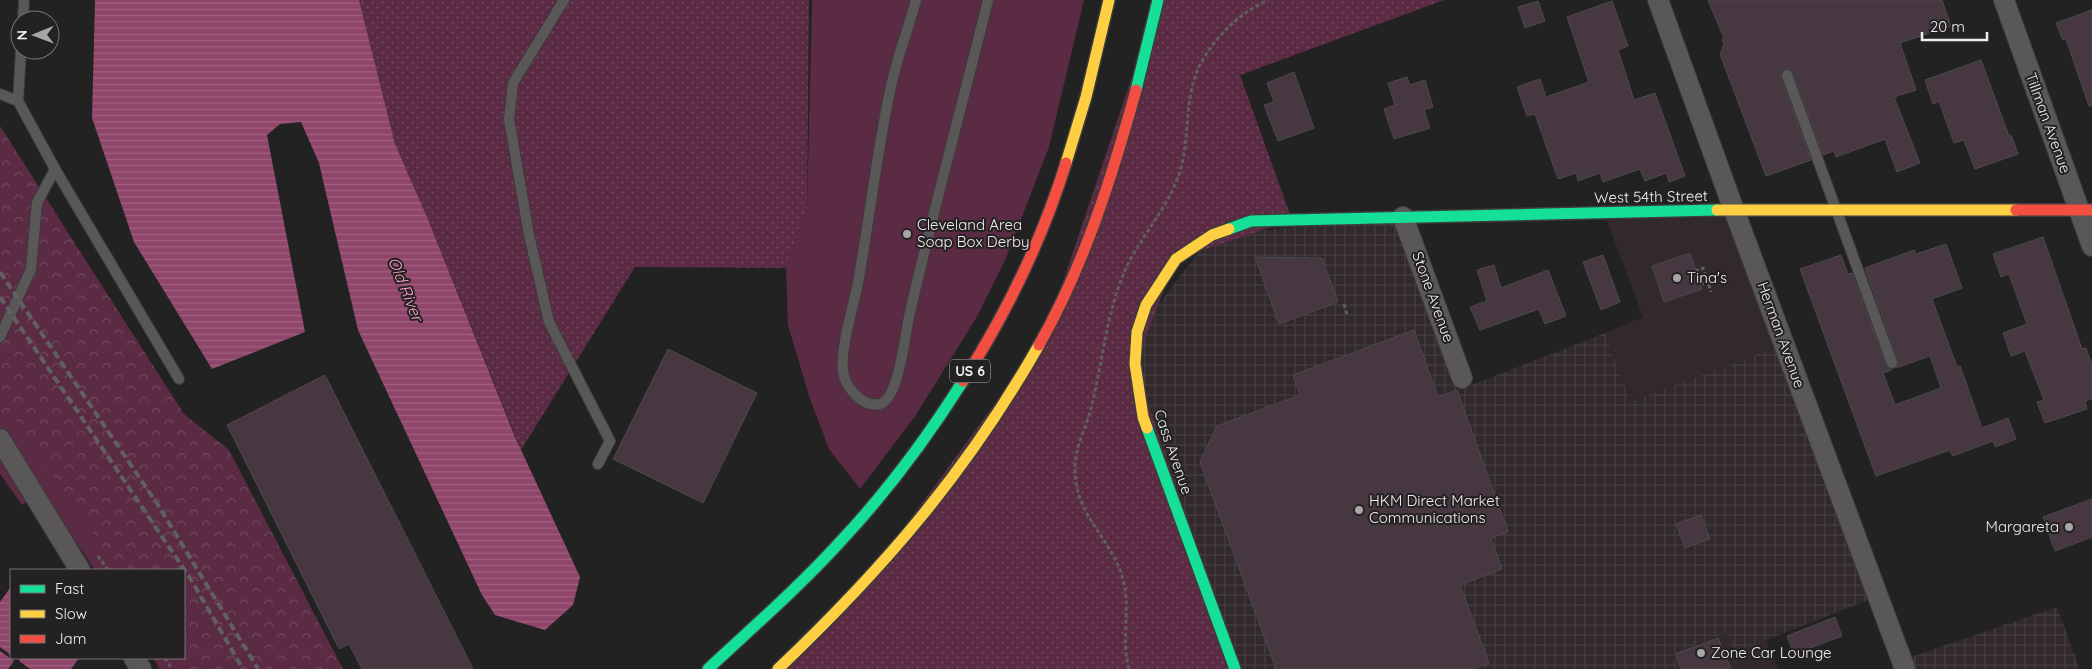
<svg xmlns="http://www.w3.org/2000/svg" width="2092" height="669" font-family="Quicksand,sans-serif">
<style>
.built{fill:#31292c}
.industrial{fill:url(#industrial-grid)}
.grass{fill:url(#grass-dots)}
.forest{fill:url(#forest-crowns)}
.green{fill:#5b2a43}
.water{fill:url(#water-rules)}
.building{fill:#463740;stroke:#4c4b4b}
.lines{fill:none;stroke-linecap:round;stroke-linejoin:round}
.lane-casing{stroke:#3d3d3d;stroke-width:12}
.street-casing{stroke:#3d3d3d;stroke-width:22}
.fast-casing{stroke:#3d3d3d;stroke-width:14}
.slow-casing{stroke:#3d3d3d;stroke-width:14}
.jam-casing{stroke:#3d3d3d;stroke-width:14}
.path{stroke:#5e5e5e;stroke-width:3;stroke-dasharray:4 2.5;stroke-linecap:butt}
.lane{stroke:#595758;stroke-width:10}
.street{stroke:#595758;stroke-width:20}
.fast{stroke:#16e098;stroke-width:11}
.slow{stroke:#ffcf43;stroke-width:11}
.jam{stroke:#f24e42;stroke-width:11}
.rail{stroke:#616060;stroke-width:4;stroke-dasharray:8 4;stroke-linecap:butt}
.poi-dot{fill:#a8a7a7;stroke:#242122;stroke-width:2}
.labels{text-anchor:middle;stroke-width:4;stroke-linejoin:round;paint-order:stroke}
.shield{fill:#242122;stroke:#b3b0b2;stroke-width:1}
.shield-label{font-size:14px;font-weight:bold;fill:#f0eeef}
.street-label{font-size:15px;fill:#f0eeef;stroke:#242122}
.poi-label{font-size:15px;fill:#f0eeef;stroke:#242122;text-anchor:start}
.water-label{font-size:16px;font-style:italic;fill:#fca2cc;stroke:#242122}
</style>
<defs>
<pattern id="industrial-grid" width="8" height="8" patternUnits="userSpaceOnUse" patternTransform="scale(1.25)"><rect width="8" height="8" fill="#31292c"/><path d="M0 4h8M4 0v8" fill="none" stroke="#453e41"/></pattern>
<pattern id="grass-dots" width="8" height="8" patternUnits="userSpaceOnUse" patternTransform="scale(1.25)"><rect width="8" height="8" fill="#5b2a43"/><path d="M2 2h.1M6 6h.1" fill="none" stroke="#73495e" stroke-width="1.8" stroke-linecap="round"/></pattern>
<pattern id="forest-crowns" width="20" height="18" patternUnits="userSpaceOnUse" patternTransform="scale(1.25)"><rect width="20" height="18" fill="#5b2a43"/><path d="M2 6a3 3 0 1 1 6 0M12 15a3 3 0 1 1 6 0" fill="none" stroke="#73495e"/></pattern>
<pattern id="water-rules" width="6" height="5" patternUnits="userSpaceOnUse" patternTransform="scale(1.25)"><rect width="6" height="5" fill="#90466b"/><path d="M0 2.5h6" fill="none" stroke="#a06180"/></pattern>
</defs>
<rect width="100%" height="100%" fill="#232222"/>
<g class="built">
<path d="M1734,210L1784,344L1631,402L1605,333L1643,317L1604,213Z"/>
<path d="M1727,633L1734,652L1766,640L1778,669H1678L1672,654Z"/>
</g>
<g class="industrial">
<path d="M1403,217L1466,387L1605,333L1631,402L1784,344L1878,596L1734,653L1726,633L1673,654L1678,669H1235L1143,417L1137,332L1212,235Z"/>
<path d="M2057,607L2080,669H1905L1902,660Z"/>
</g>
<g class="grass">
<path d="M359,0H809L807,211L786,268L635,267L521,450L427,217L395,144Z"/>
<path d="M1158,0H1444L1240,75L1292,220L1176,259L1135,364L1235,669H778L852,599L1045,335Z"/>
</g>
<path class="forest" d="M0,126L184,414L229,450L343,669H160L153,658H184V570H95L0,412Z"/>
<g class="green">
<path d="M812,0H1084L1049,147L1006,258L978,315L916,415L860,489L829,449L809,396L788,325L786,268L807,211Z"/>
<path d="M0,412L10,423L16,422L119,570H95L42,492L22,505L0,474Z"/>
<path d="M153,658H177L184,669H160Z"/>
</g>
<g class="water">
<path d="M95,0H359L395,144L427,217L515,437L580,577L573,605L545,630L495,615L482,595L358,330L319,163L301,122L280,124L267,135L305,332L212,369L134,242L92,118Z"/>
<path d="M10,588L11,589V655L0,647V602Z"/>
<path d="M0,651L14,661L8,669H0Z"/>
<path d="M21,658H79L71,669H30L19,661Z"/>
</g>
<g class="building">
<path d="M1708,0H1942L1951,26L1900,43L1916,90L1894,97L1920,163L1897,172L1885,139L1836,157L1834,151L1823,155L1793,73L1788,68L1781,71V77L1811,160L1766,176L1720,54L1724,45L1722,39L1724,38Z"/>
<path d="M1538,1L1545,21L1525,28L1518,7Z"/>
<path d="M1612,1L1628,46L1618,50L1634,100L1655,93L1685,176L1669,182L1666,173L1645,181L1640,169L1603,182L1600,173L1578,181L1576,173L1558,179L1535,114L1527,116L1517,87L1540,79L1546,97L1589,82L1567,17Z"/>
<path d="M2092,10V106H2089L2066,39L2063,40L2056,23Z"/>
<path d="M1981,60L2009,136L2011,135L2018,154L1975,169L1964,140L1954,143L1939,101L1933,104L1925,80Z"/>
<path d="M1294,72L1314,128L1278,141L1264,105L1274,102L1267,83Z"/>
<path d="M1407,77L1410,85L1425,80L1433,107L1424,110L1430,128L1394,139L1384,109L1395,105L1388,83Z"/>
<path d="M2043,237L2082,349L2086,348L2092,365V399L2085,401L2087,409L2045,423L2037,402L2044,400L2025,351L2011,356L2003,333L2027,324L2009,274L2001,277L1993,254Z"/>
<path d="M1946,244L1962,288L1932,299L1957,367L1960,366L1982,428L2008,418L2016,439L1995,447L1993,441L1953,456L1950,450L1876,476L1800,269L1841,255L1848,274L1852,273L1886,365L1892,370L1883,373L1895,405L1941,388L1930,356L1896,368L1898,361L1865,268L1914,250L1916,254Z"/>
<path d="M1690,253L1702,289L1664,302L1652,266Z"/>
<path d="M1603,255L1620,302L1601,310L1583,262Z"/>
<path d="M1255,257L1322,258L1338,302L1279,324Z"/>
<path d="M1494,265L1501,288L1548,270L1566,316L1545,324L1539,309L1480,330L1470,307L1487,301L1477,270Z"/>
<path d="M1414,330L1438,397L1457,390L1508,532L1491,538L1502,569L1460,585L1489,663L1474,669H1276L1200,462L1217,426L1300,395L1293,375Z"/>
<path d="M668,349L757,393L703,503L613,459Z"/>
<path d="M325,375L473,669H362L349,644L339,649L227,425Z"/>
<path d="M2092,499V537L2055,551L2043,517Z"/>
<path d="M1701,515L1710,539L1685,548L1676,524Z"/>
<path d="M1835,617L1842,636L1794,654L1787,636Z"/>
<path d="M1718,638L1731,669H1681L1675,654Z"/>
</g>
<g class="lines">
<defs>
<g id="lane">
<path d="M564,0L513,83L509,119L529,235L549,322L610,441L598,464"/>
<path d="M916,0C908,30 896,60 890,91C877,152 870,215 859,277C855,303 840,346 843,370C844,386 862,408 880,404C899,399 905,334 909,317C933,211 962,106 988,0"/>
<path d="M23,20L24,0"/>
<path d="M21,50L18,101L55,169L179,379"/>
<path d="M1787,75L1892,363"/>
<path d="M0,94L18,101"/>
<path d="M0,337L31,269L37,203L55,169"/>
</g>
<g id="street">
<path d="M1658,0L1734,210L1905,669"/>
<path d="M2004,0L2092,246"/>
<path d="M1403,217L1462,378"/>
<path d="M0,439L80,570"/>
<path d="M134,658L141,669"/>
</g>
<g id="fast">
<path d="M1136,90L1158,0"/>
<path d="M1229,229L1251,221L1717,210"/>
<path d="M1147,428L1235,669"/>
<path d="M708,669C753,627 799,587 840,542C886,493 927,438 963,381"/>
</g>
<g id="slow">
<path d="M1066,163L1086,97L1109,0"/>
<path d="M1717,210H2016"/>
<path d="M1147,428L1143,417L1135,364L1137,332L1146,305L1176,259L1212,235L1229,229"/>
<path d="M778,669C883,569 967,472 1039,345"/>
</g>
<g id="jam">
<path d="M2016,210H2092"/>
<path d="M1039,345C1084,266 1112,177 1136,90"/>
<path d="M963,381C1006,314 1042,240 1066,163"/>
</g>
</defs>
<use href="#lane" class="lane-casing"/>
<use href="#street" class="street-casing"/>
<use href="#fast" class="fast-casing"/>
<use href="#slow" class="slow-casing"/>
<use href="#jam" class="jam-casing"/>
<g class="path">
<path d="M1695,271L1703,268L1711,292"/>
<path d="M1700,284L1708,282"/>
<path d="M1344,304L1347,315"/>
<path d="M98,556L108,570"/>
<path d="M165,658L172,669"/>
<path d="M1129,669C1120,638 1132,607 1122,576C1110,537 1076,517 1075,470C1074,448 1087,426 1092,405C1103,359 1107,308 1127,266C1143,233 1169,207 1180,171C1191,134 1183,95 1202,61C1218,34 1240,13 1268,0"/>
</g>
<use href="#lane" class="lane"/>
<use href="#street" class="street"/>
<use href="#fast" class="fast"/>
<use href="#slow" class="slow"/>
<use href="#jam" class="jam"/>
<g class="rail">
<path d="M0,272L158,505L258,669"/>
<path d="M0,297L190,578L243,669"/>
</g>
</g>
<g class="poi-dot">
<circle cx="907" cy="234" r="5"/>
<circle cx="1677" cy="278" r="5"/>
<circle cx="1359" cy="510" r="5"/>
<circle cx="2069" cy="527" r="5"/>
<circle cx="1701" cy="653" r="5"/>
</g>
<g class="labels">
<rect class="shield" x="950" y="359.5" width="40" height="23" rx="4"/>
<g class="shield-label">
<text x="970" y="376">US 6</text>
</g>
<g class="street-label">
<text transform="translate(2048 123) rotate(70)" y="5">Tillman Avenue</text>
<text transform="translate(1651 197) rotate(-1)" y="5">West 54th Street</text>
<text transform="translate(1433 297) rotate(70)" y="5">Stone Avenue</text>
<text transform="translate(1781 335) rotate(70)" y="5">Herman Avenue</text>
<text transform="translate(1173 452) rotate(71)" y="5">Cass Avenue</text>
</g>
<g class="poi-label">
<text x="917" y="230">Cleveland Area<tspan x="917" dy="17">Soap Box Derby</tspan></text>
<text x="1687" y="283">Tina's</text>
<text x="1369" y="506">HKM Direct Market<tspan x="1369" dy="17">Communications</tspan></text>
<text x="2059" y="532" text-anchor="end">Margareta</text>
<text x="1711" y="658">Zone Car Lounge</text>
</g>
<g class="water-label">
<text transform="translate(406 289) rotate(68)" y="6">Old River</text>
</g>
</g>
<rect x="10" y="569" width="175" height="90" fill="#242122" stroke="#767374"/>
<rect x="20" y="585" width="25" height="8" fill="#16e098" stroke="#767374"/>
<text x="55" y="594" font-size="15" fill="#f0eeef">Fast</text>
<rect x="20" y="610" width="25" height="8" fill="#ffcf43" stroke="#767374"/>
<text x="55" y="619" font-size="15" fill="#f0eeef">Slow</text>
<rect x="20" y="635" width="25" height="8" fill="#f24e42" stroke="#767374"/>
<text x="55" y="644" font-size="15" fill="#f0eeef">Jam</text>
<g transform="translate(35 35) rotate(269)"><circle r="24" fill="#242122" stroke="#767374"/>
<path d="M0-4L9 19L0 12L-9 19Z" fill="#a8a7a7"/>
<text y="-8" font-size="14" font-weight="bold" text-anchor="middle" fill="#f0eeef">N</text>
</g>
<path d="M1922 32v8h65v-8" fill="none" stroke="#f0eeef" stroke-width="2.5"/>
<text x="1930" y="32" font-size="15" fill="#f0eeef" stroke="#242122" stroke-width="4" paint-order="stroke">20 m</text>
</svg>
